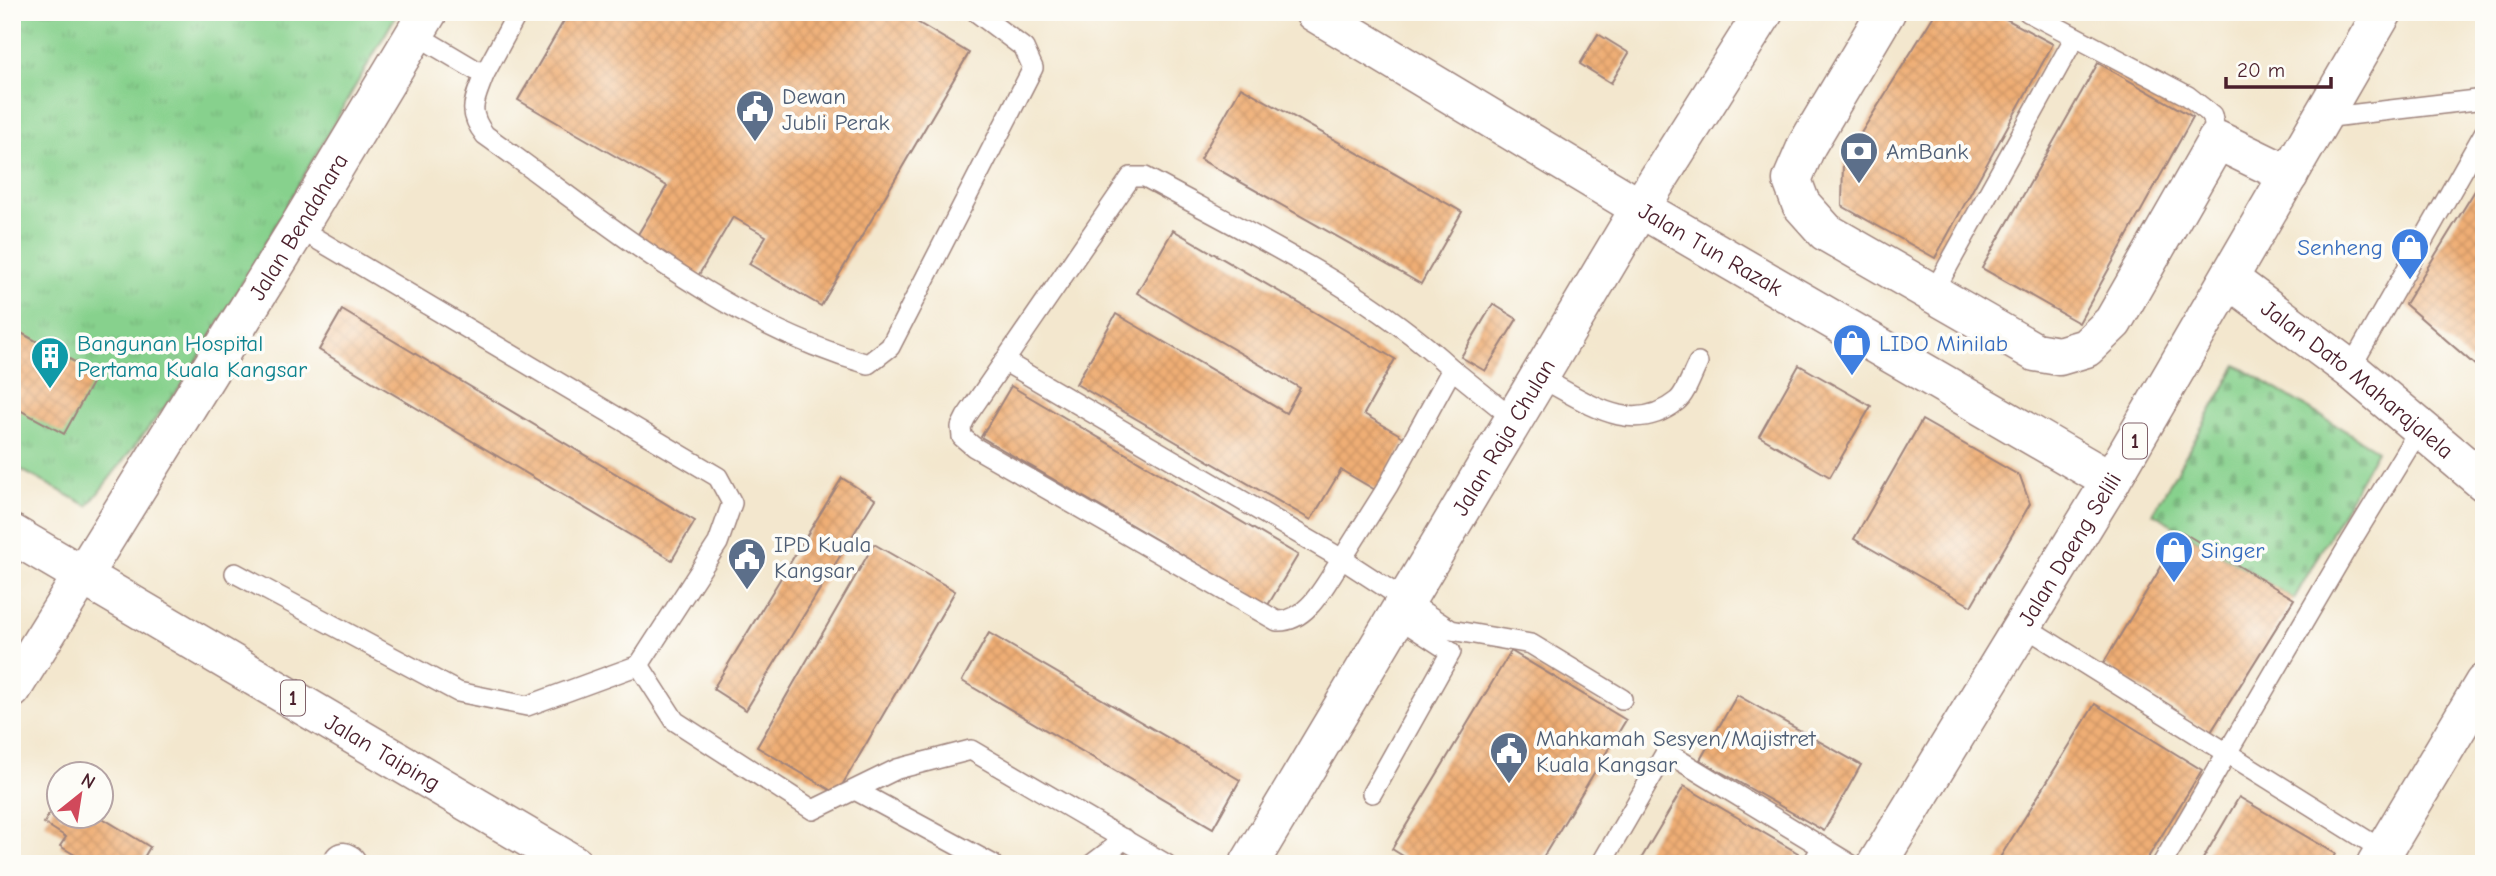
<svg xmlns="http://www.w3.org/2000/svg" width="2496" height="876" font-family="'Comic Neue',sans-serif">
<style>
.grass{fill:url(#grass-tufts);stroke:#68785c;stroke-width:2}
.cemetery{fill:url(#cemetery-stones);stroke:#68785c;stroke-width:2}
.building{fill:url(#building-cross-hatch)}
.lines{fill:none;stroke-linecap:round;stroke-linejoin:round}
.lane-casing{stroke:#9e837c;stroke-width:22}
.street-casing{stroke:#9e837c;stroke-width:41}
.secondary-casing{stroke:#9e837c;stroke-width:41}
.highway-casing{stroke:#9e837c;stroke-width:41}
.lane{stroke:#fff;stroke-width:19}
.street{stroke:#fff;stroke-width:38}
.secondary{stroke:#fff;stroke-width:38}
.highway{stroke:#fff;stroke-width:38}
.labels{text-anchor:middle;stroke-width:7;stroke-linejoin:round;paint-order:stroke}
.shield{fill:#fdfcf7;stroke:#806168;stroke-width:2}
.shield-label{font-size:21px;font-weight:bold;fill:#4a1f2b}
.service-label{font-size:23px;fill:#4e5e75;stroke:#fdfcf7;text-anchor:start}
.street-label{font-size:23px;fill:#4a1f2b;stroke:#fdfcf7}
.shop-label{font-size:23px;fill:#366cbe;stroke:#fdfcf7;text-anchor:start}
.culture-label{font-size:23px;fill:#0d838f;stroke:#fdfcf7;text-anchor:start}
</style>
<defs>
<pattern id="grass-tufts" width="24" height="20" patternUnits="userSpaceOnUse" patternTransform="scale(1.75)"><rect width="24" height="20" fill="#87d18d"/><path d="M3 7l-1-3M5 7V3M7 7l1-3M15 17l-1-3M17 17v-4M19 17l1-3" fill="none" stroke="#76b37a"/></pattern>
<pattern id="cemetery-stones" width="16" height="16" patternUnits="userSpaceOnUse" patternTransform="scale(1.75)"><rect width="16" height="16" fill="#87d18d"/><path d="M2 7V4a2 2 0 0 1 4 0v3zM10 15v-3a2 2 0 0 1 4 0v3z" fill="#76b37a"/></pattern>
<pattern id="building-cross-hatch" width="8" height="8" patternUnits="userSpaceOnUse" patternTransform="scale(1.75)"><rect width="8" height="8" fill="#efae75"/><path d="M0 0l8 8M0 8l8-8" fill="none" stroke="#ce9565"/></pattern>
</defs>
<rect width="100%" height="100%" fill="#fdfcf7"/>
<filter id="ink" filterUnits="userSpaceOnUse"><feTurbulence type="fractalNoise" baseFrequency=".0143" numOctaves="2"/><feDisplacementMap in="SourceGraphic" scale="14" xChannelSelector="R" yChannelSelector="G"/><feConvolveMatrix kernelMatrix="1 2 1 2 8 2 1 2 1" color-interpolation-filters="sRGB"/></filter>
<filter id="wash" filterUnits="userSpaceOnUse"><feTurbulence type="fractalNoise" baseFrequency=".00686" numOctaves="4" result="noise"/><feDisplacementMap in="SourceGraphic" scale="28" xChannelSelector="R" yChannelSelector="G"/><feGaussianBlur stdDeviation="1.57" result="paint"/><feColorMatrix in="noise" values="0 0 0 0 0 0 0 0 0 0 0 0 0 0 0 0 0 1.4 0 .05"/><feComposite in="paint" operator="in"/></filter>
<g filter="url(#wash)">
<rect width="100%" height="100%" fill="#f3e7ce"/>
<path class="grass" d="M12,12H398L188,377L88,506L12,465Z"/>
<path class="cemetery" d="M2237,365L2377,450L2294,599L2153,513Z"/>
<g id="blocks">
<g class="building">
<path d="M569,12H900L969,53L821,306L749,264L766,236L733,217L697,278L634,241L667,186L518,100Z"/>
<path d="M1936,12H1993L2053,44L1935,258L1842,206L1843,162Z"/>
<path d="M1598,34L1629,53L1611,83L1580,64Z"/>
<path d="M2098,63L2193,117L2079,323L1982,268Z"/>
<path d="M1241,87L1462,212L1421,284L1200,159Z"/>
<path d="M2484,176V373L2405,304Z"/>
<path d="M1173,230L1395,359L1364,414L1407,439L1377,491L1341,470L1311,520L1076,384L1116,314L1286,413L1300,388L1137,293Z"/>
<path d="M1493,304L1517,319L1485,371L1461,357Z"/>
<path d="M342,310L695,521L672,560L319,350Z"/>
<path d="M12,328L97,374L64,434L12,406Z"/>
<path d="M1799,365L1871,406L1830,477L1759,436Z"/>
<path d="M1011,386L1298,555L1268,605L981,437Z"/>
<path d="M1922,420L2020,476L2030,504L1971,606L1854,539Z"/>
<path d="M842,478L875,499L746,710L713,689Z"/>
<path d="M2182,532L2294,599L2211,732L2103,664Z"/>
<path d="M874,544L955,591L837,794L757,747Z"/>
<path d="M989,633L1240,780L1213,828L962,681Z"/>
<path d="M1511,651L1626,720L1539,864H1416L1392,849Z"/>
<path d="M1737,695L1861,765L1824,831L1700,760Z"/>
<path d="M2095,704L2202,770L2144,864H1996Z"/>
<path d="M1684,786L1798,853L1792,864H1638Z"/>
<path d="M2239,797L2336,854L2331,864H2200Z"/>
<path d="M55,804L60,806V816H99L150,847L140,864H90L60,846L66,837L44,823Z"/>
</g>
</g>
</g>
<g filter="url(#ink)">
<use href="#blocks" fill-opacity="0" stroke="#9e837c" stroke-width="2"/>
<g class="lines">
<defs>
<g id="lane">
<path d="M2028,12L2188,96L2212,115L2217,140"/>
<path d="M415,34L484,75L518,12"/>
<path d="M484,75C475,100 466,111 485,135C606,221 722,323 868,364L890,347L1033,68L1024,48L976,12"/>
<path d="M2323,118L2484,99"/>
<path d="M1933,293L2075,37"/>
<path d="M1004,361L1342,559C1326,582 1308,623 1277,621L974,447L962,437L961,427L966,417L1131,177H1145C1251,235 1363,287 1452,369"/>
<path d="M2350,369L2484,133"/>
<path d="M1539,377C1583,399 1630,439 1677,401C1686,394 1692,374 1698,363"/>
<path d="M1514,419L1452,369L1388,486L1342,559L1451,630L1531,644L1622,699"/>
<path d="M235,573L458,692L527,706L639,665L718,543L732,503L718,477L298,228"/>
<path d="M2024,626L2384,851"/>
<path d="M639,665L675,721L813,810L897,769L971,750L1166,864"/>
<path d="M855,790L992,864"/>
<path d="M1372,793L1451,652L1396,616"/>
<path d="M1092,864L1125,839"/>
<path d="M1601,864L1666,752L1850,864"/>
<path d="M1812,864L1822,847"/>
<path d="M2162,864L2347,548L2419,430"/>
</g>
<g id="street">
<path d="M1886,12L1807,145L1792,180L1801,204L1826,232L2035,352L2059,356L2086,348L2113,322L2217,140L2289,175"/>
<path id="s1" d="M2229,279L2350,369L2484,482"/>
<path d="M343,862L347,864"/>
<path d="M2376,864L2484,683"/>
</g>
<g id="secondary">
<path id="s2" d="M1314,12L1640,208L2111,481"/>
<path id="s3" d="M12,689L298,228L428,12"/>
<path id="s4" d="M1249,864L1640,208L1764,12"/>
</g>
<g id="highway">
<path id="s5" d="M12,534L573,864"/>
<path id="s6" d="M1877,864L2111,481L2383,12"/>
</g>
</defs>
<use href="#lane" class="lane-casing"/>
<use href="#street" class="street-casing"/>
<use href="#secondary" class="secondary-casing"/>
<use href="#highway" class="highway-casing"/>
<use href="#lane" class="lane"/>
<use href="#street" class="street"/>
<use href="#secondary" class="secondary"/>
<use href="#highway" class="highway"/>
</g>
</g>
<defs>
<symbol id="civic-pin" viewBox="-11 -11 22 30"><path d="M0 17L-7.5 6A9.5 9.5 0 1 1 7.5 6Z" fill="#5c6f8a" stroke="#fdfcf7"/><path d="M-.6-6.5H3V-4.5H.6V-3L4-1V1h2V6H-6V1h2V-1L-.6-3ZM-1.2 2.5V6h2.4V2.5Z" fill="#fff"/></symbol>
<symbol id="bank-pin" viewBox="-11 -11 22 30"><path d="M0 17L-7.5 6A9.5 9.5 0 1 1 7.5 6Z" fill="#5c6f8a" stroke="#fdfcf7"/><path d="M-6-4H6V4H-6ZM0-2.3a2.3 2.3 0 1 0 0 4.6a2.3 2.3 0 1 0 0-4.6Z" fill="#fff"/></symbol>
<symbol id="shop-pin" viewBox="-11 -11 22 30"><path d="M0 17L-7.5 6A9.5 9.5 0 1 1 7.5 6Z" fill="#3f7fe0" stroke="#fdfcf7"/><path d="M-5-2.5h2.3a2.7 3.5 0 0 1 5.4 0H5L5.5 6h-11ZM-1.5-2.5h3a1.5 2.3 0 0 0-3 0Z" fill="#fff"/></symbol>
<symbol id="building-pin" viewBox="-11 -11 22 30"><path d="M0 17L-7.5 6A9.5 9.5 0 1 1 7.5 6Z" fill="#0f9aa8" stroke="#fdfcf7"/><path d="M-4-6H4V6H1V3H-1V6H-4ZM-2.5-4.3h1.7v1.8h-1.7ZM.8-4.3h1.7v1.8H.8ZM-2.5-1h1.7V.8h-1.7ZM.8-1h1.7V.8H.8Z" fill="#fff"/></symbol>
</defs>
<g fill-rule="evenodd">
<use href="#civic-pin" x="733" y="87" width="44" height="60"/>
<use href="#bank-pin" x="1837" y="129" width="44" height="60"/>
<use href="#shop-pin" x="2388" y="225" width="44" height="60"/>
<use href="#shop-pin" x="1830" y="321" width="44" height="60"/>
<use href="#building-pin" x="28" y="334" width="44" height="60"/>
<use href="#shop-pin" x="2152" y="528" width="44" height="60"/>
<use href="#civic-pin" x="725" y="535" width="44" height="60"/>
<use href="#civic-pin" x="1487" y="729" width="44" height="60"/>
</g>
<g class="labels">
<g class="shield">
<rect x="2123" y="423.5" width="24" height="35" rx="5"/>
<rect x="281" y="680.5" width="24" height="35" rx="5"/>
</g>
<g class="shield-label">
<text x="2135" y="448">1</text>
<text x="293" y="705">1</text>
</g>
<g class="service-label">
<text x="782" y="104">Dewan<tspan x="782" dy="26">Jubli Perak</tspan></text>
<text x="1886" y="159">AmBank</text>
<text x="774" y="552">IPD Kuala<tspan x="774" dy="26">Kangsar</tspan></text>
<text x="1536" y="746">Mahkamah Sesyen/Majistret<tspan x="1536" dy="26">Kuala Kangsar</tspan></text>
</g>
<g class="street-label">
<text dy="8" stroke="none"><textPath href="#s3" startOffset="544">Jalan Bendahara</textPath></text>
<text dy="8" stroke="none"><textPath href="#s2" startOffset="462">Jalan Tun Razak</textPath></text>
<text dy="8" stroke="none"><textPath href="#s1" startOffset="163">Jalan Dato Maharajalela</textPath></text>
<text dy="8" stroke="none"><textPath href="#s4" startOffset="497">Jalan Raja Chulan</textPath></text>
<text dy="8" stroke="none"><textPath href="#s6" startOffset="369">Jalan Daeng Selili</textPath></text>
<text dy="8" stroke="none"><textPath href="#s5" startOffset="430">Jalan Taiping</textPath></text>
</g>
<g class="shop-label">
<text x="2383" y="255" text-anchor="end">Senheng</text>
<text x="1879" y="351">LIDO Minilab</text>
<text x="2201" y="558">Singer</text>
</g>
<g class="culture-label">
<text x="77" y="351">Bangunan Hospital<tspan x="77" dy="26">Pertama Kuala Kangsar</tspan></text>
</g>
</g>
<rect width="2496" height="876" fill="none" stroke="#fdfcf7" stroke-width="42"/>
<g transform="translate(80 795) rotate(30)"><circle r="33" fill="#fdfcf7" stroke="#b5a4a5" stroke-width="2"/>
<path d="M0-5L12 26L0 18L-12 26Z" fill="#d1495b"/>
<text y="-10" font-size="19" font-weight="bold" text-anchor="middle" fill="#4a1f2b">N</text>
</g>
<path d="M2226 77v10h105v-10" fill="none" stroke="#4a1f2b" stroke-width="3.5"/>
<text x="2237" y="77" font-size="21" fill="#4a1f2b" stroke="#fdfcf7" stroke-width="5" paint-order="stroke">20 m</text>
</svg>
